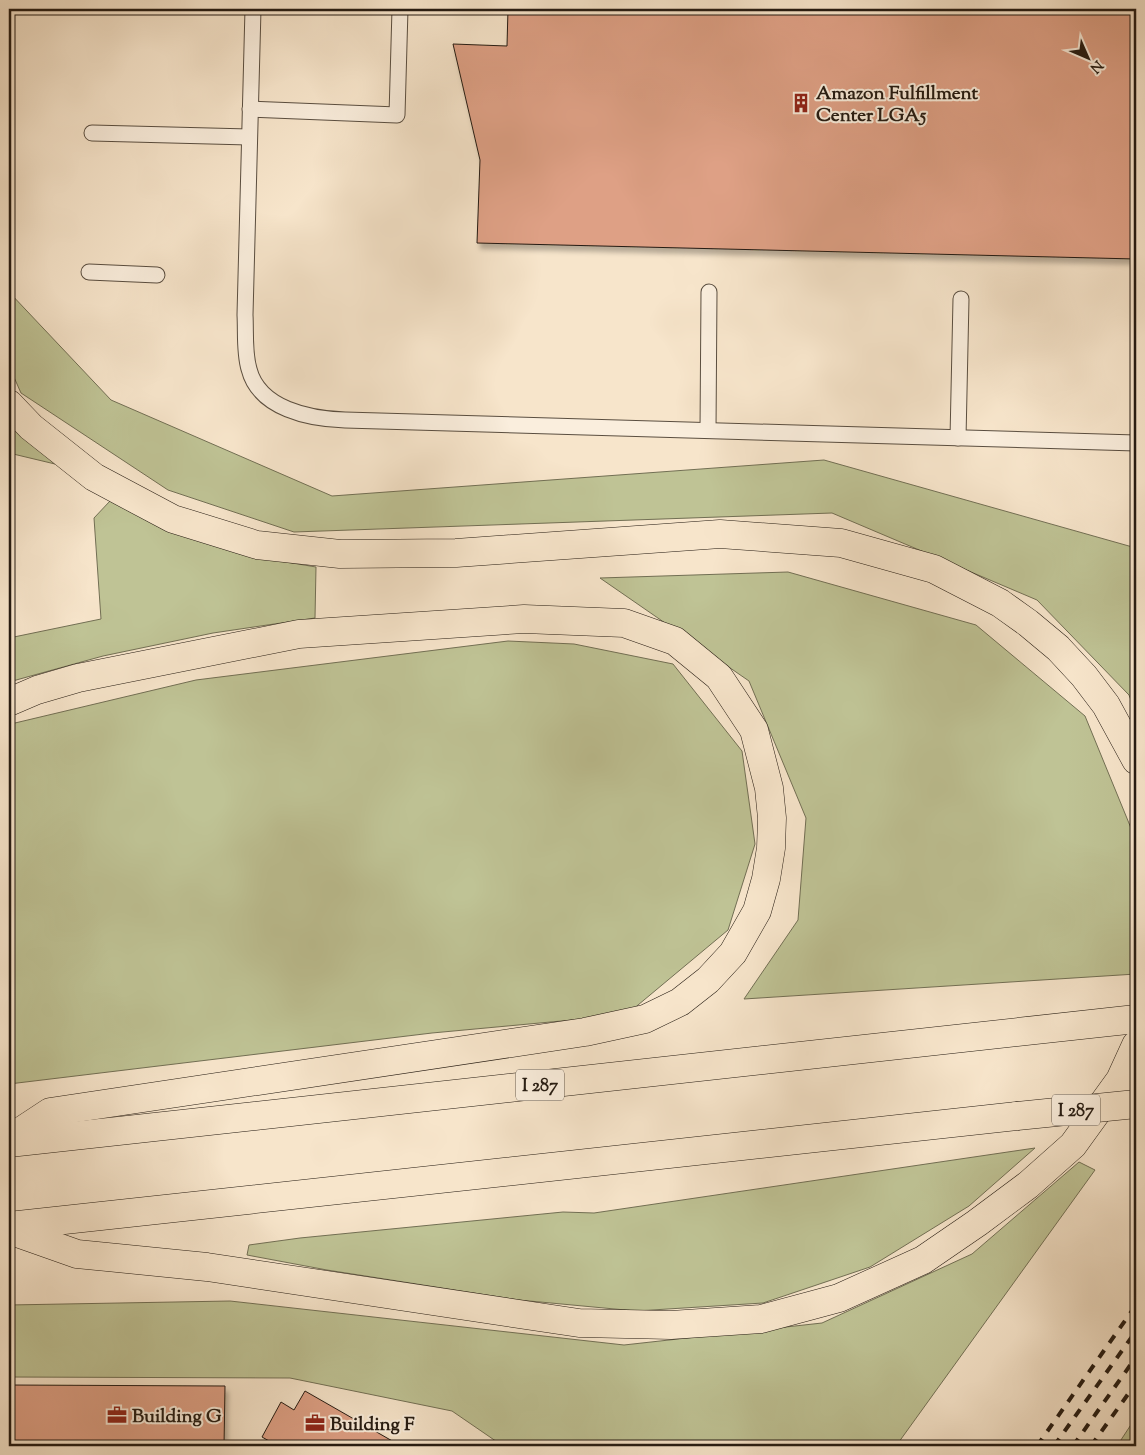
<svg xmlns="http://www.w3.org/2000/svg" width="1145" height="1455" font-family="'Sorts Mill Goudy',serif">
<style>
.green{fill:#bfc395;stroke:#726f54}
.building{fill:#dea085;stroke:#251b12;filter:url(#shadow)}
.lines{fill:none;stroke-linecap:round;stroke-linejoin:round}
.lane-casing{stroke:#5a4e40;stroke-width:17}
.highway-casing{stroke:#251b12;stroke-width:29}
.lane{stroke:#faeedd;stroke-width:15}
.highway{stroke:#f7e5cb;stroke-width:28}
.rail{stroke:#251b12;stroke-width:4;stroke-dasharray:9 9;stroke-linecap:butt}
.highway-bridge-casing{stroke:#251b12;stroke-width:29;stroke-linecap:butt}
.highway-bridge{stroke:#f7e5cb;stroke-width:28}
.labels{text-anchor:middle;stroke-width:4;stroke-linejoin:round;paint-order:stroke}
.shield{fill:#faeedd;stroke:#655a4f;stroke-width:1}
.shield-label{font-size:18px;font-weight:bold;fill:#251b12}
.poi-label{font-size:19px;font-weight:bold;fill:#251b12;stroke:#faeedd;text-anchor:start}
</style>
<defs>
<filter id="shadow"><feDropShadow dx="3" dy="5.5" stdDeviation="2.5" flood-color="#0004"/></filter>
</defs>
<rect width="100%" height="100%" fill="#f7e5cb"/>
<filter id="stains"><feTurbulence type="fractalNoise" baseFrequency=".004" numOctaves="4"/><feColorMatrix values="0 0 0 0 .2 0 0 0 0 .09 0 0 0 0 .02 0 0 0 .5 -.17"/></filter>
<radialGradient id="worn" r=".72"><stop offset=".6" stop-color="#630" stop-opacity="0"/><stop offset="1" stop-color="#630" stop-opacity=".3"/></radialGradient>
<g class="green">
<path d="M9,292L111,400L332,496L824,460L1136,548V713L1129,695L1037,600L832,513L294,532L168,490L21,393L9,366Z"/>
<path d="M9,422L55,464L9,453Z"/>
<path d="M110,501L163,526L244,555L316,567L315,618L213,633L103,656L9,682V638L101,619L94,518Z"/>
<path d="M788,572L976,625L1085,716L1133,833L1136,892V974L744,999L798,920L806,818L749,681L600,578Z"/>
<path d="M508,641L574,644L673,664L742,751L755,844L728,930L626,1015L432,1033L9,1084V727L15,723L196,680Z"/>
<path d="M1035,1148L969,1206L870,1267L763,1303L636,1311L519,1300L327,1270L247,1255L249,1245L300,1238L563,1212L594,1213Z"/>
<path d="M1079,1162L1095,1170L896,1446H503L452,1411L290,1378L9,1377V1305L230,1301L624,1345L822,1323L972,1254Z"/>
<path d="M1136,1417V1446H1117Z"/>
</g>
<g class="building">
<path d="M508,9H1136V259L477,243L480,160L453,44L507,46Z"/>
<path d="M9,1385L225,1386L224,1446H88V1444L9,1443Z"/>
<path d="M305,1391L401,1446H278L262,1437L281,1402L294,1410Z"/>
</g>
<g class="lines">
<defs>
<g id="lane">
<path d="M253,9L245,315C246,332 244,352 249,369C259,409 310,419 345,420L1136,443"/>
<path d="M250,109L397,115L400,9"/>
<path d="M92,133L249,137"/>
<path d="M89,272L157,275"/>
<path d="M708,430L709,292"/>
<path d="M958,438L961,299"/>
</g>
<g id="highway">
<path d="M9,404L31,427L94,477L173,519L257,545L340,554L456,553L720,534L841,543L934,569L1000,603L1028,623L1058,648L1084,676L1106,705L1136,760"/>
<path d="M9,702L37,690L78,678L299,634L524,619L624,623L675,641L719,677L754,730L769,788L772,818L771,848L766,879L757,911L733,953L708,980L680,1002L645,1019L585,1032L50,1112L9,1139"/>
<path d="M9,1143L1136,1019"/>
<path d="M9,1226L1017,1116"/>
<path d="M9,1230L77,1254L207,1267L579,1323L671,1325L761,1319L839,1298L923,1260L977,1223L1028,1185L1073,1145L1120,1080L1136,1045"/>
</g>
</defs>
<use href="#lane" class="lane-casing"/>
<use href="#highway" class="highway-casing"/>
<use href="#lane" class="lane"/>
<use href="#highway" class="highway"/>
<g class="rail">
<path d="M1037,1446L1136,1305"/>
<path d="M1054,1446L1136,1331"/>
<path d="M1073,1446L1136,1357"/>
<path d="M1091,1446L1136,1383"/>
</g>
<defs>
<path id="highway-bridge" d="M1017,1116L1136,1104"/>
</defs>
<use href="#highway-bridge" class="highway-bridge-casing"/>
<use href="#highway-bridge" class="highway-bridge"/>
</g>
<defs>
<symbol id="building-bare" viewBox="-9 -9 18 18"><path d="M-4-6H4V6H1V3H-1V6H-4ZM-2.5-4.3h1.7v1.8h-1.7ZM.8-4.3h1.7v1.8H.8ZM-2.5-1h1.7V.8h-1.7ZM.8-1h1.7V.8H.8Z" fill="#8f2418" stroke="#faeedd" stroke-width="2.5" paint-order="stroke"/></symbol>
<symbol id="office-bare" viewBox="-9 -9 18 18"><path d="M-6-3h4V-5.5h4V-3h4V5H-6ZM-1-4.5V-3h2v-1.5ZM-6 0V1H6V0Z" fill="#8f2418" stroke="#faeedd" stroke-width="2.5" paint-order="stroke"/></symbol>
</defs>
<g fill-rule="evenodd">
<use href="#building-bare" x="787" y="89" width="28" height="28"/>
<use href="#office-bare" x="103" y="1401" width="28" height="28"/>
<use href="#office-bare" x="301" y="1409" width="28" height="28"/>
</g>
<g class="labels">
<g class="shield">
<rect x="516" y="1069.5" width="48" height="31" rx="4"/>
<rect x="1052" y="1094.5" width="48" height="31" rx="4"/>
</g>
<g class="shield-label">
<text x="540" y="1091">I 287</text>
<text x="1076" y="1116">I 287</text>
</g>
<g class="poi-label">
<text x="816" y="99">Amazon Fulfillment<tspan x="816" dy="22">Center LGA5</tspan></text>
<text x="132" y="1422">Building G</text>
<text x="330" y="1430">Building F</text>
</g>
</g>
<rect width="1145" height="1455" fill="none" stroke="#f7e5cb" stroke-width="30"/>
<rect x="10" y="10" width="1125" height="1435" fill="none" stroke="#251b12" stroke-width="2.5"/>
<rect x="15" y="15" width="1115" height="1425" fill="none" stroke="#251b12"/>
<g transform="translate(1088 58) rotate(135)" stroke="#faeedd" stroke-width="4" paint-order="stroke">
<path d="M0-4L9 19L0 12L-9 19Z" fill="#251b12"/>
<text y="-8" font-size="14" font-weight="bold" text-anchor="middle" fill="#251b12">N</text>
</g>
<rect width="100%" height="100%" filter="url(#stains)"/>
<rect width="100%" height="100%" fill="url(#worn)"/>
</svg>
